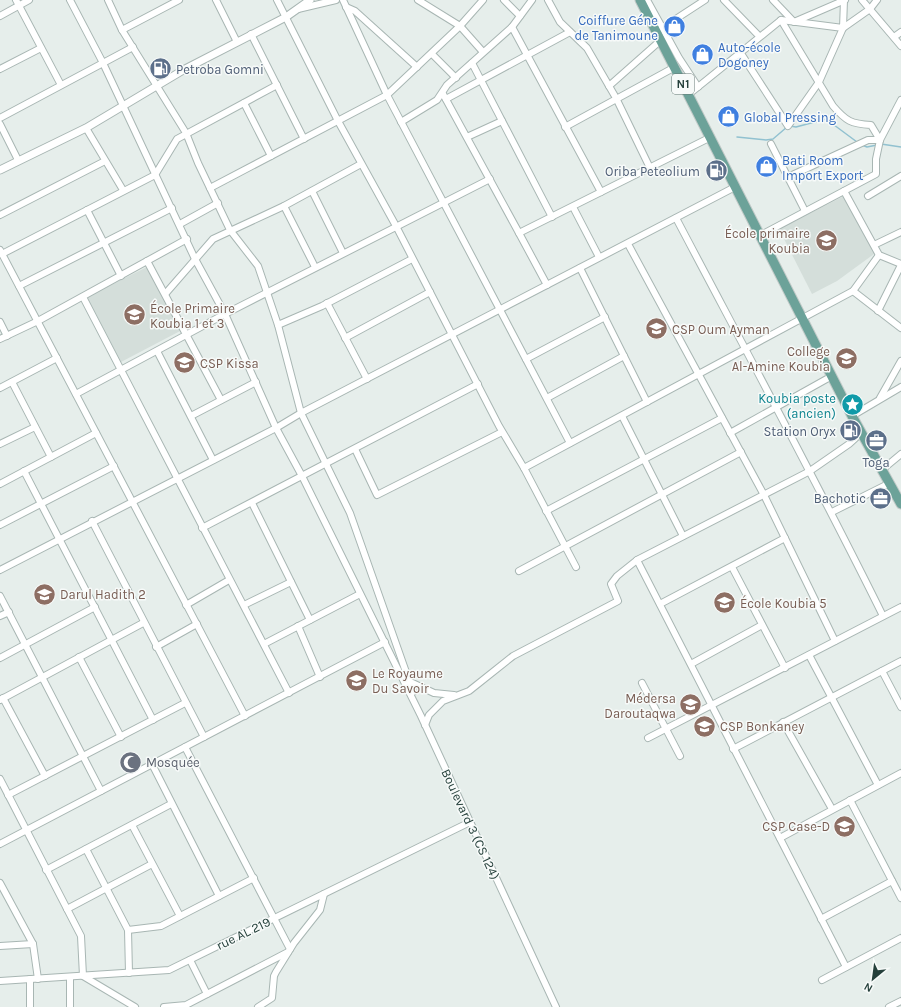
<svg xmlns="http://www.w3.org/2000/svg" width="901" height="1007" font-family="Karla,sans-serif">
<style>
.built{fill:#d4deda}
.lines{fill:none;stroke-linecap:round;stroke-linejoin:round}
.stream{stroke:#91c1d0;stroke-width:1.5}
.minor-casing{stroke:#a8b6b3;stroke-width:8}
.tertiary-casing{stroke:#a8b6b3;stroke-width:9}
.primary-casing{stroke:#c2cac8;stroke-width:11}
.minor{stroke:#fff;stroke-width:6}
.tertiary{stroke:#fff;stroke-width:7}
.primary{stroke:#6ca299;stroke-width:9}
.labels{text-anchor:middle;stroke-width:3;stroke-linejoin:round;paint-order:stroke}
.shield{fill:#f7faf9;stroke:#647874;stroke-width:1}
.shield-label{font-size:12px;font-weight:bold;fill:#25403b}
.shop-label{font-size:13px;fill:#366cbe;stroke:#f7faf9;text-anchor:start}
.service-label{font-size:13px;fill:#4e5e75;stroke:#f7faf9;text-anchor:end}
.education-label{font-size:13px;fill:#785e54;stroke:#f7faf9;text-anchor:start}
.culture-label{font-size:13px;fill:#0d838f;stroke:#f7faf9;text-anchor:end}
.worship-label{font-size:13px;fill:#5b616d;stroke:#f7faf9;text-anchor:start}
.street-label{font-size:13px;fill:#25403b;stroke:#f7faf9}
</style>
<rect width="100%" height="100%" fill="#e6eeeb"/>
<g class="built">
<path d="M844,196L874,251V254L837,281L812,294L779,229Z"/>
<path d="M149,266L182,330L121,362L87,297Z"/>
</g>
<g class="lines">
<g class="stream">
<path d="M790,126L796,127L826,119L857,142"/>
<path d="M737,137L766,140L773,139L787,127"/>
<path d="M881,144L901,147"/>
<path d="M862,145L867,147L877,145"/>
</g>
<defs>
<g id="minor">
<path d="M16,0L61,85"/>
<path d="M70,0L103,63L195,259L225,314L276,428L302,476L421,716L556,1007"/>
<path d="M108,0L122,30L186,133L198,163L230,230L258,266L278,325L301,413L350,513L413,692"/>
<path d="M216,0L237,42"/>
<path d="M277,0L338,121L396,226L499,426L524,468L576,567"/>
<path d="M343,0L387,95L570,443"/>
<path d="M418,0L460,26L483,52"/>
<path d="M504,0L520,16"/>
<path d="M548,0L560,22L587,48L616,98L650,168"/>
<path d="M647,0L679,58L698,87"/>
<path d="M724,0L759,36"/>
<path d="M773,0L794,22L845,0"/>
<path d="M862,0L901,46"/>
<path d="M346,7L355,11L417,67"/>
<path d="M298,9L336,0"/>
<path d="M0,16L29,0"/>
<path d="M781,20L833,106C846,121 851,124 871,125L880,140"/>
<path d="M512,27L601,192"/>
<path d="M662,28L705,0"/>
<path d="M122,30L179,0"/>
<path d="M251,34L304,139"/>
<path d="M894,37L901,32"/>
<path d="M740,52L788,126L819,82L843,28L870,9L877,0"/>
<path d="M432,54L456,78"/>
<path d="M472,63L552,217"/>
<path d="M0,69L41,48"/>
<path d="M609,86L661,40"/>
<path d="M443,94L519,233"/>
<path d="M688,95L781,20L843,28L844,0"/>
<path d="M446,99L570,32"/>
<path d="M244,103L271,156"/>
<path d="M0,118L133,47"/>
<path d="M401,122L437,100L447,85L512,27L532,0"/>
<path d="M0,124L18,160"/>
<path d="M565,127L675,67"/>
<path d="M86,128L123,190"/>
<path d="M467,137L502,121"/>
<path d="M771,144L805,211"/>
<path d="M788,177L868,140H880"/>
<path d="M210,188L387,95L460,26L483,0"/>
<path d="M312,191L343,253"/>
<path d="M844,191L879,255L901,264"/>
<path d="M868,196L901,176"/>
<path d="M284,206L315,267"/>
<path d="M573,207L599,257"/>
<path d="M87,210L121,276"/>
<path d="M0,215L105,161"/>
<path d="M676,218C746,351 817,482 883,616"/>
<path d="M180,224L218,203"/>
<path d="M759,236L876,174V159L880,140L901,100"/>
<path d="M628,244L764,495L835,641"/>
<path d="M874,245L901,232"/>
<path d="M0,250L245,716"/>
<path d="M2,254L155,175L177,139L277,85"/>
<path d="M147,261L221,400"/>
<path d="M580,268L647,402"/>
<path d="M547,285L519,233L711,137"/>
<path d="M19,286L172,208"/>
<path d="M853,291L901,328"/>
<path d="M166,293L213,239L284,206L361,164"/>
<path d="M83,297L289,693"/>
<path d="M327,303L367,379"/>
<path d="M878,311L901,265"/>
<path d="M0,322L7,336"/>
<path d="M278,325L322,306L412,259"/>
<path d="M345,338L430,292"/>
<path d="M0,339L38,321L187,239"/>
<path d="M157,351L213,460"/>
<path d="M526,359L605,317"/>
<path d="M12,382L51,457"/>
<path d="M0,388L57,358"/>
<path d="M76,394L225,314L490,179"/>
<path d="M547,398L624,356"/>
<path d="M880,398L901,361"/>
<path d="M191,416L256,382"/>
<path d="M622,416L683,536"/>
<path d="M852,416L901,387"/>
<path d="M730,433L832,376"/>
<path d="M0,444L35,427"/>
<path d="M355,449L377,495L502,432"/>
<path d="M524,468L853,291L879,255"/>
<path d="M883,469L901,454"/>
<path d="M24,471L153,720"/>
<path d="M0,484L96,433"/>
<path d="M252,503L310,620"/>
<path d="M546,511L722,418"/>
<path d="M832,512L890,483"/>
<path d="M92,521L204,737"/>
<path d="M0,525L114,466"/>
<path d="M202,528L478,384"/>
<path d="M637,560L846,967"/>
<path d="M732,567L785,668"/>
<path d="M0,570L276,428L301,413L735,187"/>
<path d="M519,571L741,452"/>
<path d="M0,596L101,791"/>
<path d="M660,604L785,538"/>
<path d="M186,605L229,580"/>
<path d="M244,605L291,582"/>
<path d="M0,616L9,612"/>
<path d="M298,626L320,677"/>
<path d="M264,644L360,594"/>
<path d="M156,647L197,624"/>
<path d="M809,655L878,785"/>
<path d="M79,657L121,737"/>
<path d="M0,658L95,607"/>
<path d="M691,664L762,625"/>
<path d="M882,671L901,707"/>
<path d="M408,681L434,693L454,695"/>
<path d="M642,683L680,756"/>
<path d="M3,698L45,776"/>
<path d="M0,700L143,623"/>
<path d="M783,722L832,809"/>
<path d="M425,725L429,715L443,701L469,691L513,656L618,601L611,584L617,576L637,560L810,471L849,444L861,433"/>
<path d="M648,738L901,607"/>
<path d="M185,747L290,949"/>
<path d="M733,749L901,661"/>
<path d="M152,764L219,896"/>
<path d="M0,779L81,936L83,976L135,1007"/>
<path d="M8,795L185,703"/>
<path d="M850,800L901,898"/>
<path d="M132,825L180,916"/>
<path d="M780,838L901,773"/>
<path d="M0,844L385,642"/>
<path d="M86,849L128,930L129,973"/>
<path d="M46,870L171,804"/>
<path d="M0,883L33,944L38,979"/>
<path d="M67,909L152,864"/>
<path d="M821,919L892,881"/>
<path d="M128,930L161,926L254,878"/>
<path d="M0,946L33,944"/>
<path d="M190,960L207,994"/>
<path d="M822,980L901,938"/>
<path d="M0,981L169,970L470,822"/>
<path d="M30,1007V979"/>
<path d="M70,1007V977"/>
<path d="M164,1007L186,1005L288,952"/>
<path d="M258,1007L272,998L274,976L276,972L294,943L320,910L324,894"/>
<path d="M889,1007L901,1001"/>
</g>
<path id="tertiary" d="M0,170L86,128L185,69L286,17L310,0"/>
<path id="primary" d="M640,0L852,416L901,504"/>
</defs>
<use href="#minor" class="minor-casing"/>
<use href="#tertiary" class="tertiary-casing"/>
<use href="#primary" class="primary-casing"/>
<use href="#minor" class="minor"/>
<use href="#tertiary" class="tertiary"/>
<use href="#primary" class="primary"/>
</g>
<defs>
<symbol id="shop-disc" viewBox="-11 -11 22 22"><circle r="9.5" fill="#3f7fe0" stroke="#f7faf9"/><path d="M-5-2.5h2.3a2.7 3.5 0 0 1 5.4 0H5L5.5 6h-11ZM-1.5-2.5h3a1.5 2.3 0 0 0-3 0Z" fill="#fff"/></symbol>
<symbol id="fuel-disc" viewBox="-11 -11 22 22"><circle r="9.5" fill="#5c6f8a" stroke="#f7faf9"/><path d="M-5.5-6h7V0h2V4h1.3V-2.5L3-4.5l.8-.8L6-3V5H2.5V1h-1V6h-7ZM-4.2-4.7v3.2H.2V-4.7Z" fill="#fff"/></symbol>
<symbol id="school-disc" viewBox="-11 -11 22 22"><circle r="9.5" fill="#8d6e63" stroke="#f7faf9"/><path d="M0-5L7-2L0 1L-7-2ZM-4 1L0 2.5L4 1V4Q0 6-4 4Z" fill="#fff"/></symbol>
<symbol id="university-disc" viewBox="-11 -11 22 22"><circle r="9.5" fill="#8d6e63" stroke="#f7faf9"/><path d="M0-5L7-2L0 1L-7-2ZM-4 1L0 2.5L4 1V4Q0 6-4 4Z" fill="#fff"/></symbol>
<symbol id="sight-disc" viewBox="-11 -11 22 22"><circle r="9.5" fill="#0f9aa8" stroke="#f7faf9"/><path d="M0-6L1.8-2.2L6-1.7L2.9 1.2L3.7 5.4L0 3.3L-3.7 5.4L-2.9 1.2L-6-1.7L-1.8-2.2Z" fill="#fff"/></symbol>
<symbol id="office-disc" viewBox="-11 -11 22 22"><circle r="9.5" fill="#5c6f8a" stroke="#f7faf9"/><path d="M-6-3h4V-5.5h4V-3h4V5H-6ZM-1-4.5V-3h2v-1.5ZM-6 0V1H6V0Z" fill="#fff"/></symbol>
<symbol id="mosque-disc" viewBox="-11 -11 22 22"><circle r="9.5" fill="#6b7280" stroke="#f7faf9"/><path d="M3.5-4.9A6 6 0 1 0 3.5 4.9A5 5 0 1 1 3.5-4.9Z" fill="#fff"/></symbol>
</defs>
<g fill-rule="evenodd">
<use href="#shop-disc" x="662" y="14" width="25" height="25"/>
<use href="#shop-disc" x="690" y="42" width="25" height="25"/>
<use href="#fuel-disc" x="148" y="56" width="25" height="25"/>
<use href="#shop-disc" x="716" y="104" width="25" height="25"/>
<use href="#shop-disc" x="754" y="154" width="25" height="25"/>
<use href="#fuel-disc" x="704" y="158" width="25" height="25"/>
<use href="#school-disc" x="814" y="228" width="25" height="25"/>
<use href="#school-disc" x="122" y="302" width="25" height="25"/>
<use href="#school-disc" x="644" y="316" width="25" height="25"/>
<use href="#university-disc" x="834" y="346" width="25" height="25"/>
<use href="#school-disc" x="172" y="350" width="25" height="25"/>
<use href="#sight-disc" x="840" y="392" width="25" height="25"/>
<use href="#fuel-disc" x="838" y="418" width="25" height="25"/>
<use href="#office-disc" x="864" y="428" width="25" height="25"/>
<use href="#office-disc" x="868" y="486" width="25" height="25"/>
<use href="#school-disc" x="32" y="582" width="25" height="25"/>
<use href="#school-disc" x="712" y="590" width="25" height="25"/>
<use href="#school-disc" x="344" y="668" width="25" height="25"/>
<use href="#school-disc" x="678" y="692" width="25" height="25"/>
<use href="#school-disc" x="692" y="714" width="25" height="25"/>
<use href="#mosque-disc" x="118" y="750" width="25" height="25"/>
<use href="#school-disc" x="832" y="814" width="25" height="25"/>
</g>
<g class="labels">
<rect class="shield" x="672" y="74" width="22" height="20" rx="3"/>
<g class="shield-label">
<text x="683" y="88">N1</text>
</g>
<g class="shop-label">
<text x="658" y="25" text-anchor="end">Coiffure Géne<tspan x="658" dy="15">de Tanimoune</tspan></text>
<text x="718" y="52">Auto-école<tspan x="718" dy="15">Dogoney</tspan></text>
<text x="744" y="122">Global Pressing</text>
<text x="782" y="165">Bati Room<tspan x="782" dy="15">Import Export</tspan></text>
</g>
<g class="service-label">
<text x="176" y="74" text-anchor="start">Petroba Gomni</text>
<text x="700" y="176">Oriba Peteolium</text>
<text x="836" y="436">Station Oryx</text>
<text x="876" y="467" text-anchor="middle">Toga</text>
<text x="866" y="503">Bachotic</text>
</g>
<g class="education-label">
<text x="810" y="238" text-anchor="end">École primaire<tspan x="810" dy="15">Koubia</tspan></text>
<text x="150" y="313">École Primaire<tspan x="150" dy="15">Koubia 1 et 3</tspan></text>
<text x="672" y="334">CSP Oum Ayman</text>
<text x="830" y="356" text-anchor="end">College<tspan x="830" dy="15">Al-Amine Koubia</tspan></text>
<text x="200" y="368">CSP Kissa</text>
<text x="60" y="599">Darul Hadith 2</text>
<text x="740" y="608">École Koubia 5</text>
<text x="372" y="678">Le Royaume<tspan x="372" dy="15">Du Savoir</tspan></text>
<text x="676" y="703" text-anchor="end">Médersa<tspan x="676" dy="15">Daroutaqwa</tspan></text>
<text x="720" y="731">CSP Bonkaney</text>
<text x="830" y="831" text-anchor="end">CSP Case-D</text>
</g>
<g class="culture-label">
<text x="836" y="403">Koubia poste<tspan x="836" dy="15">(ancien)</tspan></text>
</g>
<g class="worship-label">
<text x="146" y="767">Mosquée</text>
</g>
<g class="street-label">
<text transform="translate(471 824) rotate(65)" y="5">Boulevard 3 (CS 124)</text>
<text transform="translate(243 933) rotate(-26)" y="5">rue AL 219</text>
</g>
</g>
<g transform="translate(873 979) rotate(209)" stroke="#f7faf9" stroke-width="3" paint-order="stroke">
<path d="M0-3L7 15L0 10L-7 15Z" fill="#25403b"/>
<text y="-6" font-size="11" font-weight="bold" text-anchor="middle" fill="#25403b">N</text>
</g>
</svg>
